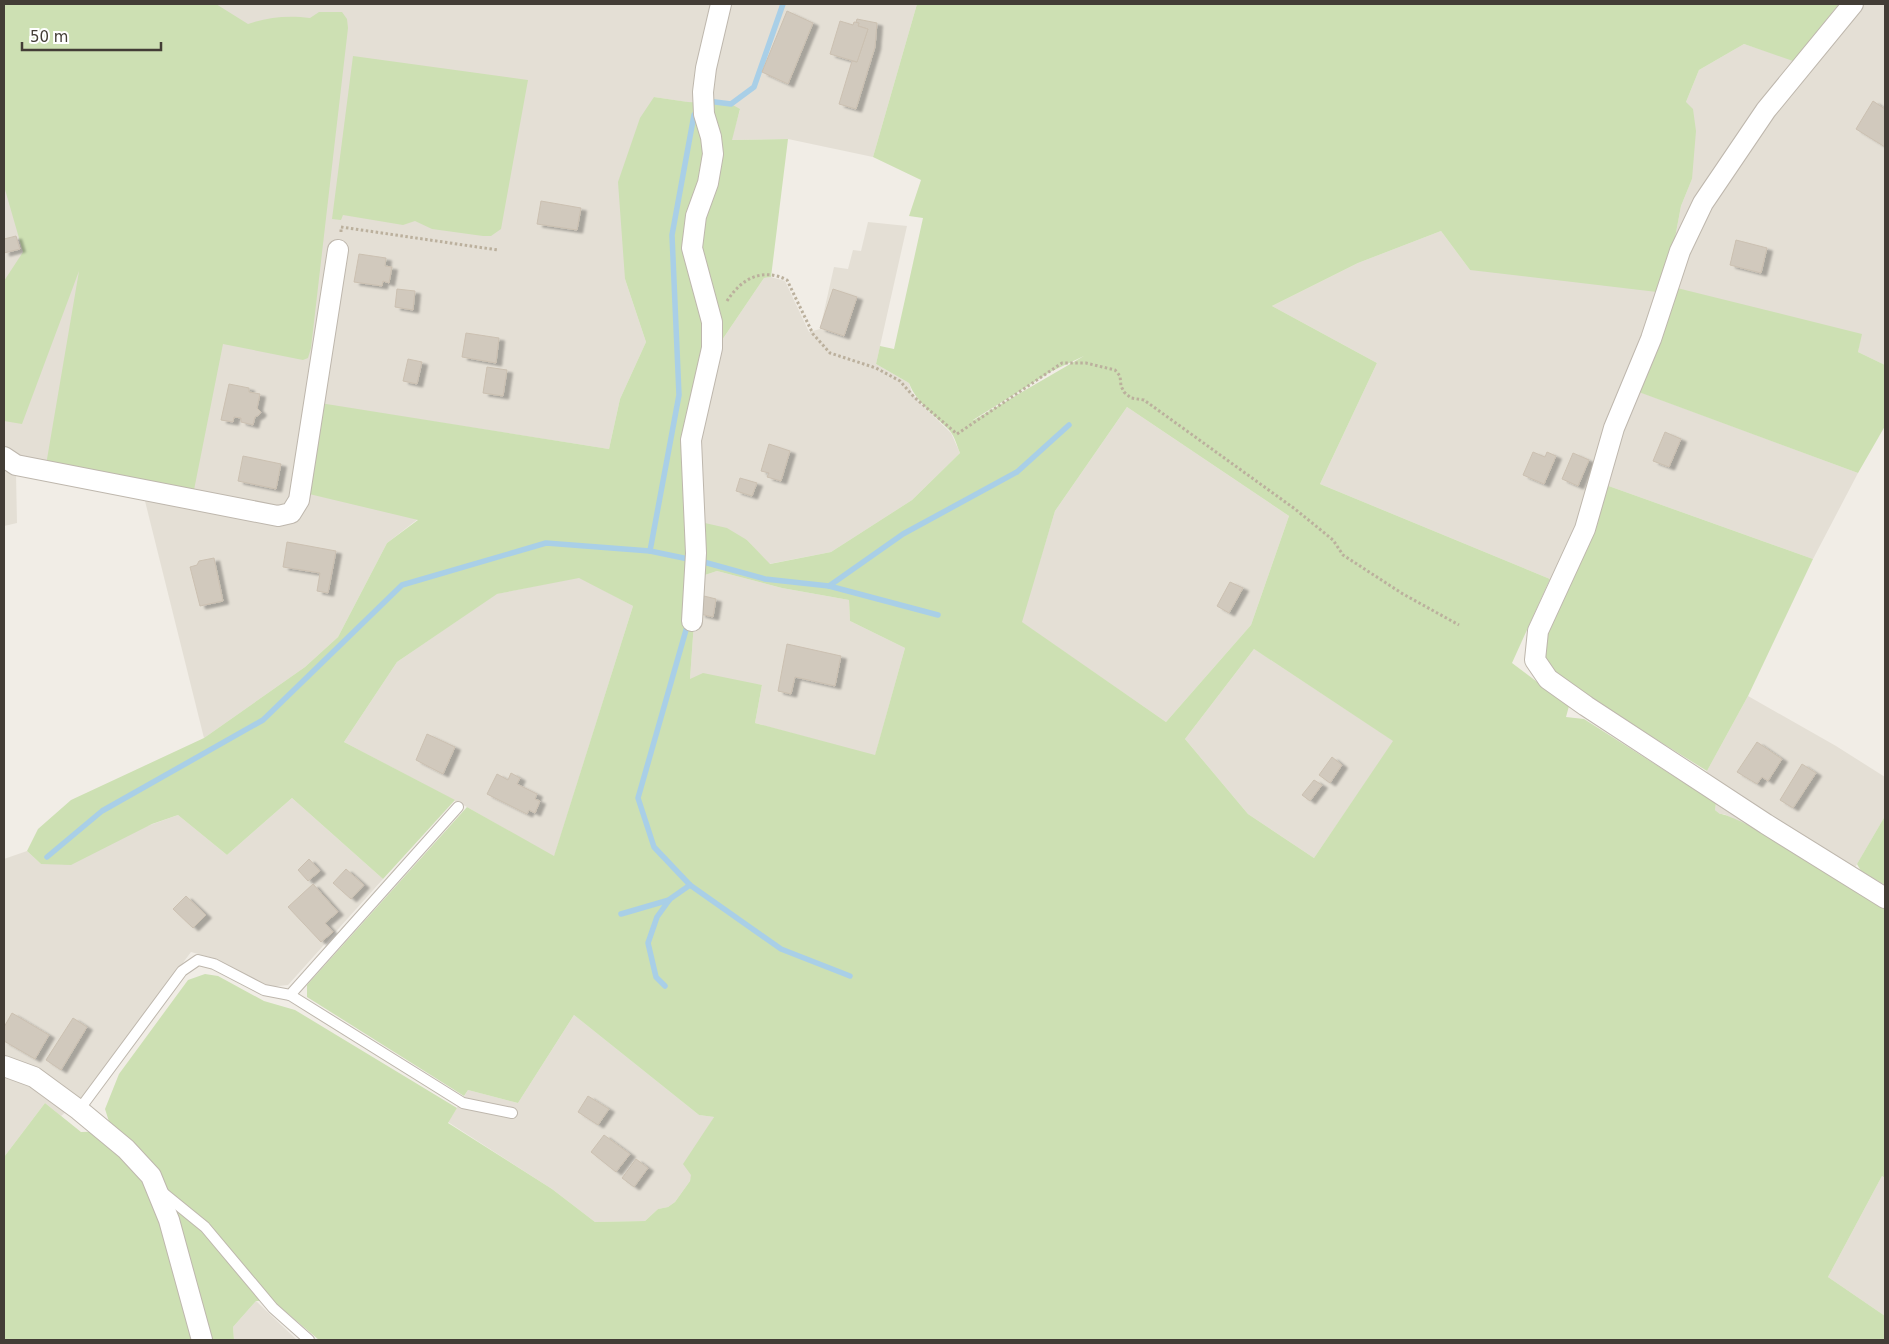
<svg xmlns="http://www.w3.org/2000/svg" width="1889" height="1344" font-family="'DejaVu Sans',sans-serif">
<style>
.residential{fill:#e4dfd5}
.green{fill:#cde0b3;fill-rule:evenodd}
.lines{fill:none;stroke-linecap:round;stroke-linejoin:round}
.stream{stroke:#a9cfe7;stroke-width:5.5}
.building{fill:#d1c9bd;stroke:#cbc0b1;filter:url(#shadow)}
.lane-casing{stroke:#beb7ad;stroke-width:12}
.street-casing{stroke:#beb7ad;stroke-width:22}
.path{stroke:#bbb09d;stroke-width:3;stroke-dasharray:2.5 2.5;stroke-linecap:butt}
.lane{stroke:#fff;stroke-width:10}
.street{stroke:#fff;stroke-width:20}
</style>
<defs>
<filter id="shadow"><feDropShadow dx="5.5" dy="3" stdDeviation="1" flood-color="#0004"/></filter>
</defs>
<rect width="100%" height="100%" fill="#f1ede6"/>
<g class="residential">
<path d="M4,4H917L873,157L788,139L731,140L740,110L654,97L625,279L646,342L620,399L609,449L320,404L418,519L387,543L338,637L305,667L204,738L144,497L16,474L17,523L4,526Z"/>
<path d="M1839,4H1885V365L1858,352L1861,334L1637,391L1858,473L1813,559L1603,484L1567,586L1320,484L1377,363L1272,306L1358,263L1441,231L1470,270L1675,238L1681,206L1692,179L1686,102L1699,70L1744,44L1793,60Z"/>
<path d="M868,222L907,226L876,364L909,383L912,393L922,405L951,433L960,453L912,500L831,552L769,564L747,540L696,521L699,374L764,278L771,277L785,281L809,332L820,329L834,267L848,269L853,250L861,251Z"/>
<path d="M1127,407L1289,516L1251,625L1166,722L1021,622L1055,511Z"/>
<path d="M717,571L782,588L849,600L850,621L905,648L875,756L755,723L762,685L690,679L694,622L705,575Z"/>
<path d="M579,577L633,606L554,857L467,807L344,742L397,662L496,594Z"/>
<path d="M1254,649L1394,741L1314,858L1248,814L1185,739Z"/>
<path d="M1748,696L1836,746L1885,777V816L1846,883L1756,828L1737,821L1724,814H1720L1715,810L1716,803L1694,789L1707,771Z"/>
<path d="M292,798L383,879L288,985L268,987L213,958L191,952L82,1098L61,1116L45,1103L4,1157V859L27,851L41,864L178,815L227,855Z"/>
<path d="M574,1015L699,1115L714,1117L704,1134L690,1181L675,1202L668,1207L658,1209L645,1221L595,1222L552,1189L448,1122L468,1090L518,1103Z"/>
<path d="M1882,1176L1885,1178V1316L1828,1277Z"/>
<path d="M256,1301L297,1340H234L233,1327Z"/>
</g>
<g class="green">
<path d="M4,4H216L248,24C269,17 288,15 310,18L319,12H342L347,19L348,28L311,348L308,358L303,360L223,344L194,490L46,465L79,271L22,424L4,421V281L23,252L4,186Z"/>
<path d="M917,4H1839L1793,61L1744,44L1699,70L1686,102L1693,109L1696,131L1692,179L1681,206L1675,238L1657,292L1470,270L1441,231L1358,263L1272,306L1377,363L1320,484L1550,579L1512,663L1569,706L1566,717L1584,719L1716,803L1715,810L1720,814C1727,814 1747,825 1756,828L1885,906V1178L1882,1176L1828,1277L1885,1316V1340H319L273,1301H256L233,1327L234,1340H4V1157L45,1103L81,1132L112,1131L105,1109L119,1074L188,980L205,974L218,976L264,1001L295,1010L457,1108L448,1123L552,1189L595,1222L645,1221L658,1209L668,1207L675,1202L690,1181L691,1175L683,1164L714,1117L699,1115L574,1015L518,1103L468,1090L464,1096L307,997V985L467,807L554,856L633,606L579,578L497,594L397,662L344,742L455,800L383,879L292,798L227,855L178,815L152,824L71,865L41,864L27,851L38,829L71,800L204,738L305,667L338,637L387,543L418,520L305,493L320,403L609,449L620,399L646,342L625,279L618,182L640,118L654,97L688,102L731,104L740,109L732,140L788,139L771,277L764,278L699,374L696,521L727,528L747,540L770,564L831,552L912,500L960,453C957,446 955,437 950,431C935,415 917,404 909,383L876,364L880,346L894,349L923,218L909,216L921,180L873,157ZM1084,356L974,420H973L1050,372ZM1127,407L1289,516L1251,625L1166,722L1022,622L1055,511ZM717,571L782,588L849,600L850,621L905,648L875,755L755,723L762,685L703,673L690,679L694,622L705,575ZM1254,649L1393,741L1314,858L1248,814L1185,739Z"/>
<path d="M353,56L528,80L501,229L491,236H483L432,229L415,221L403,225L343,215L341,220L332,219Z"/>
<path d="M1677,288L1862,334L1858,352L1885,365V426L1858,473L1636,391Z"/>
<path d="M1603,484L1813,559L1748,696L1707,771L1558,678L1546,667L1542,648Z"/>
<path d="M1885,816V885L1861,871L1857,864Z"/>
</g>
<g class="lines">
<g class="stream">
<path d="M707,101L731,104L754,87L783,4"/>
<path d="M693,560L650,551L679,395L672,235L694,115L698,110"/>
<path d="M700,561L765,579L829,586L903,534L1017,472L1069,425"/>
<path d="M829,586L938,615"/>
<path d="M688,623L638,798L654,847L690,885L781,949L850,976"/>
<path d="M47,857L102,811L263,720L402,585L546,543L650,551"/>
<path d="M621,914L669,900"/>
<path d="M665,986L656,977L648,943L657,917L670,899L690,885"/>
</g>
</g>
<g class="building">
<path d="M787,11L813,23L788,84L762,72Z"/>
<path d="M857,19L877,23L875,47L856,109L839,104L852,61L857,62L868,29L858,26L859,23L856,22Z"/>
<path d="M840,21L853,25L854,22L859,23L858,26L868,29L857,62L830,54Z"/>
<path d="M1873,101L1885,109V147L1856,129Z"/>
<path d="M541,201L581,208L577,230L537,224Z"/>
<path d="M16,236L20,249L4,253V239Z"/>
<path d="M1736,240L1767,248L1761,273L1730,265Z"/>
<path d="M359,254L386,258L385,266L392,267L389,283L383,281L382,286L354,282Z"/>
<path d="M397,289L415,291L413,310L395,307Z"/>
<path d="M833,289L857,297L844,336L820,328Z"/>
<path d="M466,333L499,338L496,363L462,357Z"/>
<path d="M408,359L422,362L417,384L403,381Z"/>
<path d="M487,367L507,370L503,396L483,393Z"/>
<path d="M229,384L249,388V392L260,394L257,408L261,412L259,415L255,417L253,425L241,422V418L234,417L233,422L221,420Z"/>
<path d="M1665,432L1681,439L1669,467L1653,461Z"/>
<path d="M769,444L790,451L781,481L767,477L769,473L761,471Z"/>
<path d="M1533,452L1545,457L1547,452L1556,456L1544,484L1523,475Z"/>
<path d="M1573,453L1589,460L1578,486L1562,479Z"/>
<path d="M243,456L281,464L276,489L238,481Z"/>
<path d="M740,478L757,483L752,496L736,491Z"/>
<path d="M287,542L336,551L328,593L317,591L320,573L283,567Z"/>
<path d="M214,558L223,601L200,606L190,567L197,565L199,561Z"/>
<path d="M1230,582L1243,588L1229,613L1217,606Z"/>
<path d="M704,596L716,599L713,617L700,614Z"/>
<path d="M787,644L841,656L835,686L795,677L791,694L778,691Z"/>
<path d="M427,734L455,747L443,774L416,760Z"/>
<path d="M1757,742L1782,759L1768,781L1762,777L1757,784L1737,772Z"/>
<path d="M1332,757L1342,765L1330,783L1319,775Z"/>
<path d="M1802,764L1816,773L1793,808L1780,800Z"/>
<path d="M511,773L520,778L517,784L537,794L535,799L540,801L535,813L529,810L527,814L487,794L497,774L508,780Z"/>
<path d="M1314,780L1322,785L1310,801L1302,795Z"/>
<path d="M309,859L320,871L308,881L298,870Z"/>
<path d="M346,869L364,885L351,899L333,883Z"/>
<path d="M313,884L338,912L325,923L333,932L321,942L288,907Z"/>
<path d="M186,896L206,915L193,928L173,909Z"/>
<path d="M12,1013L49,1035L35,1059L4,1041V1027Z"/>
<path d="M73,1018L87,1027L61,1070L46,1060Z"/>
<path d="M588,1096L609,1109L598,1125L578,1112Z"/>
<path d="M604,1135L630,1154L616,1172L591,1152Z"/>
<path d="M636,1159L648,1168L634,1187L622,1178Z"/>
</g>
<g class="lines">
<defs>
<g id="lane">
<path d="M290,995L463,1103L512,1113"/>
<path d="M79,1110L182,971L198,960L214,964L264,990L290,995L458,807"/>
<path d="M162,1192L205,1227L273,1308L309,1340"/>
</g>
<g id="street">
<path d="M1853,4L1766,110L1703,203L1680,251L1651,339L1614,428L1585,529L1538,631L1535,660L1548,679L1586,706L1766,824L1885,898"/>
<path d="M4,457L16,465L278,516L291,513L299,500L338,250"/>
<path d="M692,621L696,553L691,440L712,348V322L692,248L696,216L708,183L713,154L711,137L704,114L703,92L706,68L721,4"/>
<path d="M4,1066L34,1077L79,1110L126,1149L151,1176L169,1220L202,1340"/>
</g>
</defs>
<use href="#lane" class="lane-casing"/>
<use href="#street" class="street-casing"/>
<g class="path">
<path d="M341,232V227L498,250"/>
<path d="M727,301C741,279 762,267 787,280L813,334L830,353L876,368L900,381L914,397L957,434L1062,363H1086L1115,370L1120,376L1121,386L1124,392L1131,398L1144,400L1295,509L1333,540L1343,555L1403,594L1459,625"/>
</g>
<use href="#lane" class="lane"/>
<use href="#street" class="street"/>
</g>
<rect width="1889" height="1344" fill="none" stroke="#433d36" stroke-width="10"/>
<path d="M22 42v8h139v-8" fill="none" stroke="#433d36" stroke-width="2.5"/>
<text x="30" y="42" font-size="15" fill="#433d36" stroke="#ffffff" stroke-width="4" paint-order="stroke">50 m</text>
</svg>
